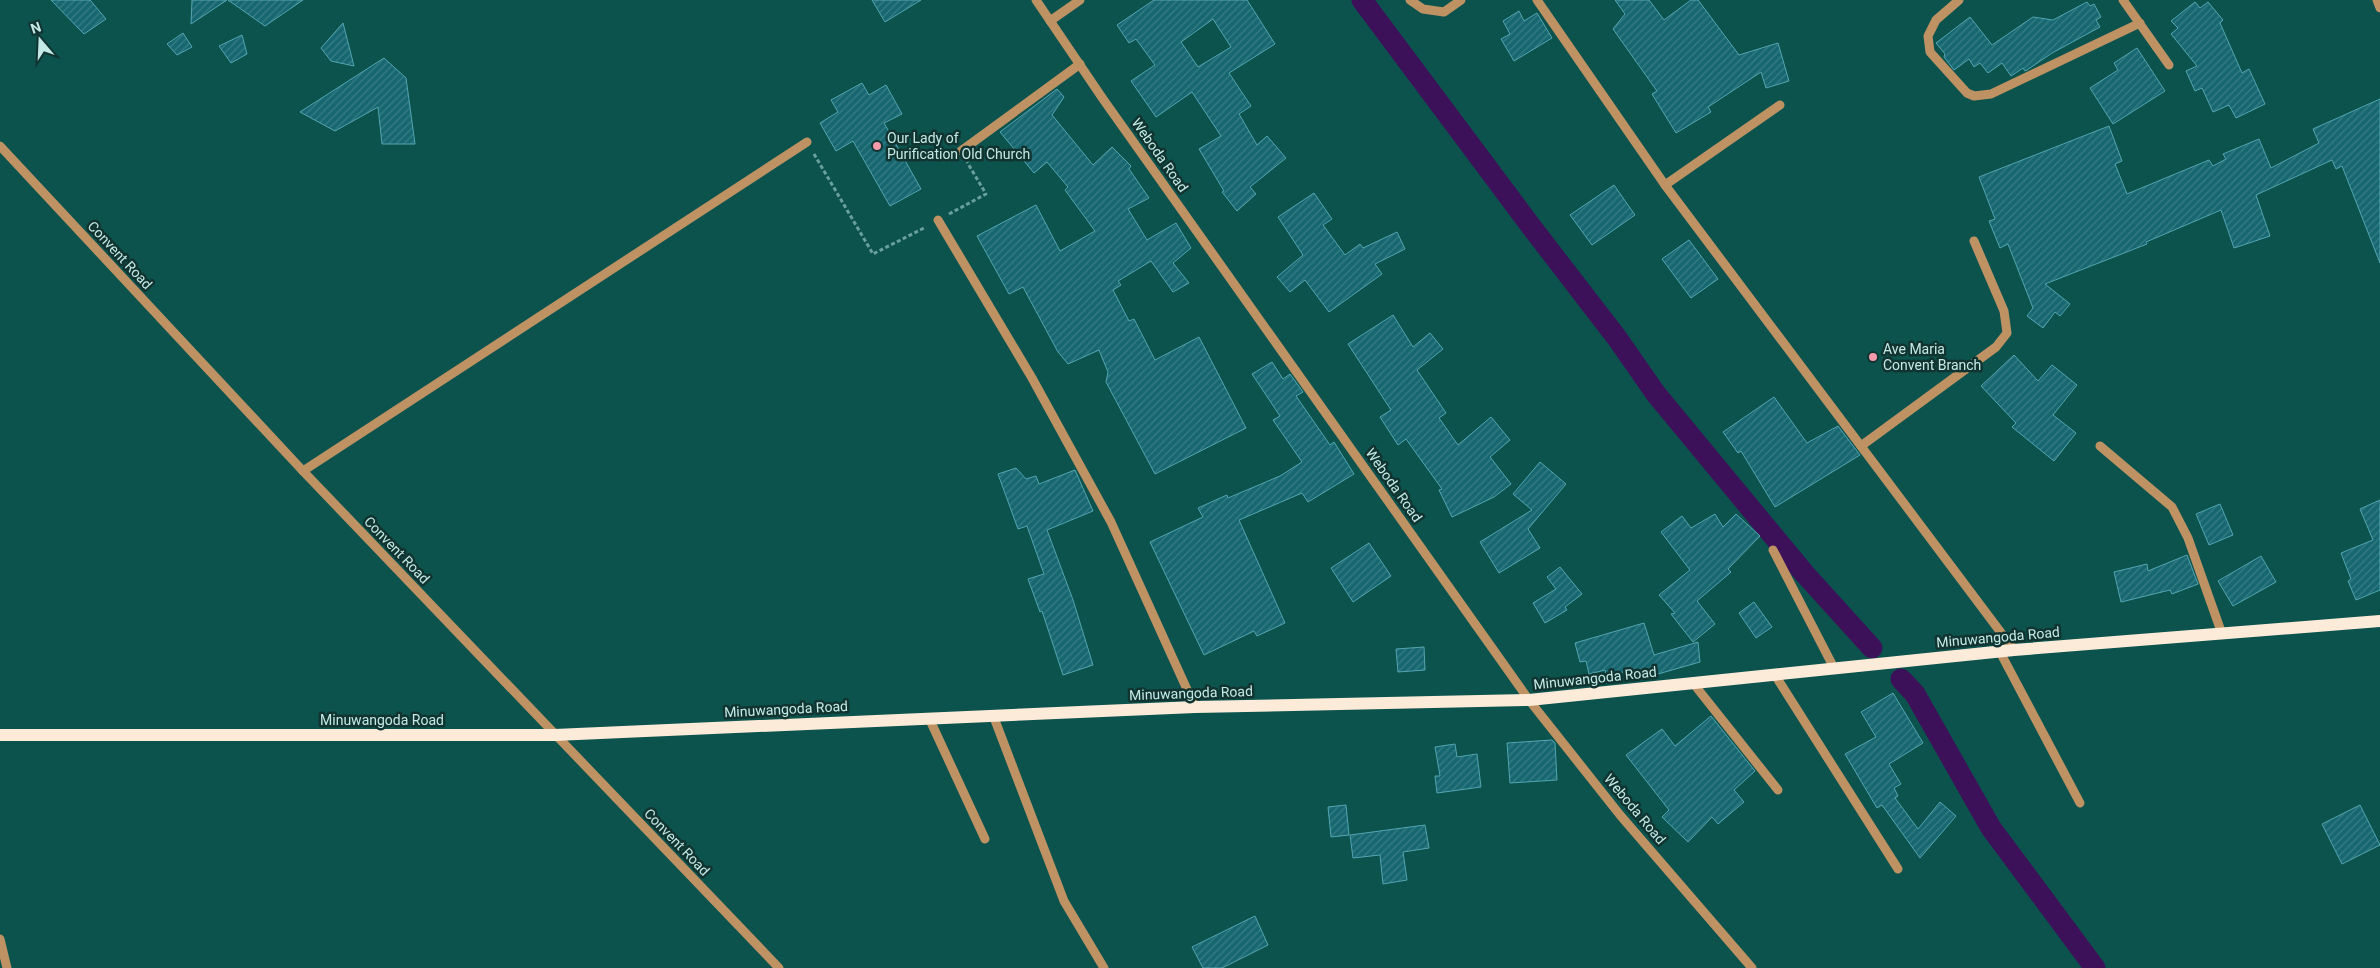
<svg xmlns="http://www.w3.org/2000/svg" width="2380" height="968" font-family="Roboto,sans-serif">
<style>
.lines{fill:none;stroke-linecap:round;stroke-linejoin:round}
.canal{stroke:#3d115a;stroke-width:21}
.building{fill:url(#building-hatch);stroke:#54a5b1;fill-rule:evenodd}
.path{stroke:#69a09b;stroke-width:3;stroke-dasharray:4 2.5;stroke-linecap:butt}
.minor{stroke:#be9263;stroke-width:9}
.major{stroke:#fdebd9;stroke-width:12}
.poi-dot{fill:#f39aab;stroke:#113431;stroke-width:2}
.labels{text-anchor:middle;stroke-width:5;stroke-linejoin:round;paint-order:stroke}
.poi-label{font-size:14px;fill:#c3eae6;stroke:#113431;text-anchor:start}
.street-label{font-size:14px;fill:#c3eae6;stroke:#113431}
</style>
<defs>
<pattern id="building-hatch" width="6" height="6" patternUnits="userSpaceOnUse" patternTransform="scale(1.25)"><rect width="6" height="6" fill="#176771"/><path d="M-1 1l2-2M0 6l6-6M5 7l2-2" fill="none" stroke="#377d85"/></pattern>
</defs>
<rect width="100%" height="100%" fill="#0c534e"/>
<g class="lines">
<g class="canal">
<path d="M1362,0L1530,225L1617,338L1656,394L1804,573L1872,648"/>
<path d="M1901,679L1915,694L1991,828L2095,968"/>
</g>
</g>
<g class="building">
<path d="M51,0H90L106,19L84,34Z"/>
<path d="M192,0H227L191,24Z"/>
<path d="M228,0H303L265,26Z"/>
<path d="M872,0H921L885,22Z"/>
<path d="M1154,0H1247L1275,44L1229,73L1251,106L1239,114L1257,145L1267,136L1286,158L1250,187L1256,194L1237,211L1222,192L1224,191L1199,149L1221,136L1192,92L1156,117L1131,81L1155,65L1136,39L1129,43L1117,25ZM1213,19L1231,47L1198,67L1181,42Z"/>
<path d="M1615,0H1649L1664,20L1691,0H1698L1739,55L1778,43L1789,81L1766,88L1761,72L1708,107L1711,112L1676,133L1652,94L1657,91L1613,29L1625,14Z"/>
<path d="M2087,2L2090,6L2094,4L2101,17L2096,20L2100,27L2052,53L2027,70L2025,71L2023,68L2011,76L2002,63L1988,73L1980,63L1974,67L1969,59L1954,70L1944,57L1945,54L1936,43L1970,17L1992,45L2033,17L2053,20Z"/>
<path d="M2195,2L2200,8L2208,2L2223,20L2220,23L2242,73L2249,69L2265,104L2236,118L2229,105L2213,112L2202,88L2195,91L2186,71L2197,66L2171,34L2178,28L2171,21Z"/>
<path d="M1519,11L1524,21L1537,13L1552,38L1514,61L1501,39L1510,34L1503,21Z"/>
<path d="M343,23L354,66L331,61L321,48Z"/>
<path d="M183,33L192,47L177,55L167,44Z"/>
<path d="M242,35L247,54L231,63L219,46Z"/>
<path d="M2137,48L2165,91L2113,124L2090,88L2118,70L2114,63Z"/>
<path d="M384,58L406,78L415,144H382L378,107L335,131L300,112Z"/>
<path d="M862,83L869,95L886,85L902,114L884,123L921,189L890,206L853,141L836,151L820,123L838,112L831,100Z"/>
<path d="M1057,89L1064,97L1052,115L1093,165L1112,147L1131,166L1129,169L1149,198L1128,209L1147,240L1176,223L1191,248L1173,263L1189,283L1173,292L1151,261L1118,281L1121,285L1113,290L1129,321L1134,319L1155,360L1199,337L1246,428L1155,474L1106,382L1108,372L1099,350L1068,364L1058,352L1023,287L1009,294L977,236L1036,205L1060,251L1095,231L1065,190L1068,187L1047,162L1034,173L1000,132Z"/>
<path d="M2380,99V263L2342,166L2336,169L2332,160L2256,195L2270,236L2234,248L2221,210L2146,242L2147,244L2045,284L2070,304L2060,316L2055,312L2043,328L2027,316L2033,308L2008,244L2000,248L1989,221L1995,219L1979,177L2109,126L2122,161L2115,164L2127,194L2209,160L2213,166L2226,159L2223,154L2259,139L2271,168L2319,143L2313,129Z"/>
<path d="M1614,185L1635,215L1592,245L1570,215Z"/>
<path d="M1314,193L1332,219L1323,225L1345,255L1360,244L1363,248L1397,232L1405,249L1375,264L1382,274L1329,312L1305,280L1290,292L1277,277L1303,255L1278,217Z"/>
<path d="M1689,240L1718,279L1691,298L1662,259Z"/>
<path d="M1393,315L1413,347L1430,333L1443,349L1417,370L1446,413L1439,418L1458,445L1491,417L1510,440L1490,457L1511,484L1494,497L1452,517L1439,490L1442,489L1406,439L1398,445L1380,417L1391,410L1348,344Z"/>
<path d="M2014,355L2038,381L2052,365L2077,385L2053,415L2076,433L2054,461L2012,427L2016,423L1981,386Z"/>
<path d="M1272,362L1283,379L1290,374L1303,392L1296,396L1330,445L1334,442L1354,474L1308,502L1302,493L1239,520L1285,623L1257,636L1254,631L1204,655L1150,542L1203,517L1198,508L1227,495L1228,498L1280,476L1302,462L1273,420L1280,416L1252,374Z"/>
<path d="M1774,397L1807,443L1838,426L1860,455L1775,507L1741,451L1738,453L1723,432Z"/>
<path d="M1540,462L1566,484L1528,529L1540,548L1499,573L1480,542L1532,510L1513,494Z"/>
<path d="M1016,468L1026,479L1036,476L1039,484L1075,470L1093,511L1047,530L1073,600L1093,665L1063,675L1042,611L1040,612L1028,579L1044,574L1027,526L1018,529L998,474Z"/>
<path d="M2380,500V590L2356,600L2348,581L2351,579L2341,553L2373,540L2360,509Z"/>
<path d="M2220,504L2233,535L2209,545L2196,514Z"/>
<path d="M1715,514L1723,527L1736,514L1760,536L1728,569L1731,572L1697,601L1715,624L1693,642L1671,614L1675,613L1659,595L1690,570L1661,532L1682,516L1691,528Z"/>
<path d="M1369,543L1391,576L1353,602L1331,568Z"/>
<path d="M2187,555L2198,584L2172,594L2170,590L2121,602L2114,572L2147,564L2148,571Z"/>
<path d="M2261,556L2276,582L2233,606L2218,581Z"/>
<path d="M1560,567L1582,594L1565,607L1567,610L1545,623L1533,603L1556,589L1547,577Z"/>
<path d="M1754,602L1772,627L1756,638L1739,613Z"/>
<path d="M1644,623L1654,655L1698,642L1700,662L1651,676L1649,669L1627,675L1626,671L1607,677L1605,670L1589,674L1586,661L1580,662L1575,643Z"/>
<path d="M1424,647L1425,670L1398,672L1396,649Z"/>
<path d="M1893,693L1923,743L1889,764L1901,784L1894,788L1898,796L1895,798L1918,829L1940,802L1956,816L1920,858L1882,805L1877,808L1845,754L1876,737L1861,712Z"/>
<path d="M1711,716L1755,771L1734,790L1744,802L1718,824L1712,817L1688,842L1662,817L1669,810L1626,755L1662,729L1675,746Z"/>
<path d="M1552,740L1555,743L1557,780L1510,783L1507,743Z"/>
<path d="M1455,744L1457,757L1477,754L1481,787L1437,793L1435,776H1440L1435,747Z"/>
<path d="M1346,805L1349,835L1331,837L1328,807Z"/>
<path d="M2360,805L2380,845L2342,864L2322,824Z"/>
<path d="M1425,825L1429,848L1403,852L1407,880L1383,884L1380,855L1353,858L1350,835Z"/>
<path d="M1255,916L1268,945L1222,968H1203L1192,947Z"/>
</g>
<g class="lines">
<g class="path">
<path d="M814,154L873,254L926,227"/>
<path d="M949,214L986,194L967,162"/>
</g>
<g class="minor">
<path d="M1036,0L1103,99L1529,700L1620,815L1752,968"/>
<path d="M1410,0L1423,9L1444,12L1461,0"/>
<path d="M1537,0L1665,185L2014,650"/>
<path d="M1959,0L1936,20L1928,36L1930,52L1967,93L1974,96L1991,94L2140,23"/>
<path d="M2123,0L2169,65"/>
<path d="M2377,0L2380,8"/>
<path d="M1050,21L1080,0"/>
<path d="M0,146L303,471L779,968"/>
<path d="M961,151L1080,64"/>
<path d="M1665,185L1780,105"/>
<path d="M938,220L1032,378L1111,522L1195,707"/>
<path d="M1861,446L1996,347L2007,333L2004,311L1974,241"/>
<path d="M2100,446L2172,507L2188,538L2222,634"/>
<path d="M303,471L807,142"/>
<path d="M1773,550L1834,668"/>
<path d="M2000,652L2080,803"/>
<path d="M1775,675L1898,869"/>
<path d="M1693,683L1778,790"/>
<path d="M993,715L1064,901L1104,968"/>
<path d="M929,718L985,839"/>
<path d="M0,939L7,968"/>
</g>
<path class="major" d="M0,735H555L1195,707L1529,700L2014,650L2380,621"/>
</g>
<g class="poi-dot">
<circle cx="877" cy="146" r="5"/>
<circle cx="1873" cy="357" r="5"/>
</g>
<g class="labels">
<g class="poi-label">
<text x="887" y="143">Our Lady of<tspan x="887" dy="16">Purification Old Church</tspan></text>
<text x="1883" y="354">Ave Maria<tspan x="1883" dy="16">Convent Branch</tspan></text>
</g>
<g class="street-label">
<text transform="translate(1160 155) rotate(55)" y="5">Weboda Road</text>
<text transform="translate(120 255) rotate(47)" y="5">Convent Road</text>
<text transform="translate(1394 485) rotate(55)" y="5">Weboda Road</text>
<text transform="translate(397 550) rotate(46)" y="5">Convent Road</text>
<text transform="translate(1998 637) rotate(-5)" y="5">Minuwangoda Road</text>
<text transform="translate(1595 678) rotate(-6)" y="5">Minuwangoda Road</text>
<text transform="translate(1191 693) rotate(-2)" y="5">Minuwangoda Road</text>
<text transform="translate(786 709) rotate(-3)" y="5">Minuwangoda Road</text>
<text x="382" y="725">Minuwangoda Road</text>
<text transform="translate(1635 809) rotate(50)" y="5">Weboda Road</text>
<text transform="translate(677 842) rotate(46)" y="5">Convent Road</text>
</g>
</g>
<g transform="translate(40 40) rotate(341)" stroke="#113431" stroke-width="4" paint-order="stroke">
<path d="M0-4L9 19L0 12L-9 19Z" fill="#c3eae6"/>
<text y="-8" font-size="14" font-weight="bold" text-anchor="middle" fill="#c3eae6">N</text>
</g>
</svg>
